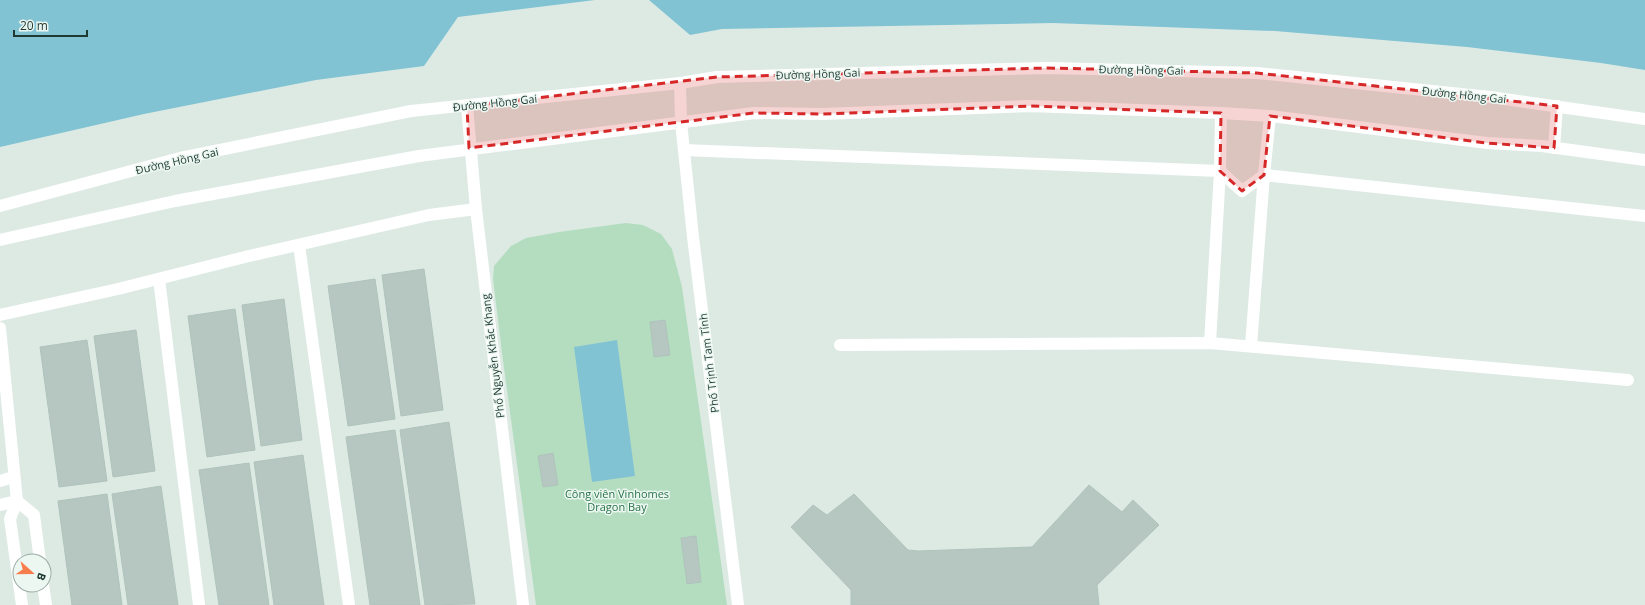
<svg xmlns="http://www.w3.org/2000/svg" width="1645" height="605" font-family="'Open Sans',sans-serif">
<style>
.green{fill:#b4ddc0}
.water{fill:#81c3d3}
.building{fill:#b5c7c0;stroke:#afc3bc}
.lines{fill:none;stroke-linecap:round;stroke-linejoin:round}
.minor{stroke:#fff;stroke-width:12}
.tertiary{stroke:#fff;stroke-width:12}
.marked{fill:#d62828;fill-opacity:0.2;stroke:#d62828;stroke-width:3;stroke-dasharray:8 5;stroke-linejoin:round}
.labels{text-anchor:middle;stroke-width:3;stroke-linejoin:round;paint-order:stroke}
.street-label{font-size:11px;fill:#1e3a33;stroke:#edf7f2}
.park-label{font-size:11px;fill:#277247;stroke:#edf7f2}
</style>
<rect width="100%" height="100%" fill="#ddeae4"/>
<path class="green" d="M626,223L643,225L661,234L672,249L682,287L727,605H536L502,353L493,279L494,266L511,246L526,238L559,232Z"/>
<g class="water">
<path d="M0,0H595L458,17L424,66L316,80L144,114L0,147Z"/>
<path d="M649,0H1645V70L1601,63L1467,47L1275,31L1053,23L722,29L690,35Z"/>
<path d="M617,340L635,476L592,482L574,347Z"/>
</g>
<g class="building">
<path d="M424,269L443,410L401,416L382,275Z"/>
<path d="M375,279L395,419L348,426L328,286Z"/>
<path d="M284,299L302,440L261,446L242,305Z"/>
<path d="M235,309L255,450L207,457L188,316Z"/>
<path d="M665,320L670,355L654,357L650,322Z"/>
<path d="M136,330L155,471L113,477L94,336Z"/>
<path d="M87,340L107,481L59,487L40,347Z"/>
<path d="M449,422L475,604L425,605L400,430Z"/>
<path d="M395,430L420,605H370L346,437Z"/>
<path d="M553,453L558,485L543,487L538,456Z"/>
<path d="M303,455L324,605H274L254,462Z"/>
<path d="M249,463L269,605H219L199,470Z"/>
<path d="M1089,485L1122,512L1133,500L1159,525L1097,585L1099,605H851V590L791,527L813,505L827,515L854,494L908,550L918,551L1032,547Z"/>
<path d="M161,486L178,605H128L112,494Z"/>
<path d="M107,494L122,605H72L58,501Z"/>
<path d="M696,536L701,582L687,584L681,538Z"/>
</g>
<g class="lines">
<g class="minor">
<path d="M680,83L681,122L693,237L738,605"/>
<path d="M467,106L476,209L523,605"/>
<path d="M684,150L1220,171L1242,191L1264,175L1645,216"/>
<path d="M299,245L349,605"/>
<path d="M159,279L199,605"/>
<path d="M0,315L118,289L249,256L429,215L476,209"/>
<path d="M0,328L17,501L10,519L22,605"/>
<path d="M1210,343L1220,171L1221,113"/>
<path d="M840,345L1210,343L1628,380"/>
<path d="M1251,346L1264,175L1270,116"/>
<path d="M0,481L13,477"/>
<path d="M17,501L34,515L40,561"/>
<path d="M0,505L17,501"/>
<path d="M43,585L46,605"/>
</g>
<g class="tertiary">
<path d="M1554,148L1557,106"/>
<path d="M0,206L180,158L411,111L680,83L717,77L1047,68L1257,73L1490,97L1645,119"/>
<path d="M0,240L175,201L419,156L754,113L822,114L1030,106L1221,113L1270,116L1487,143L1542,146L1645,160"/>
</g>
</g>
<path class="marked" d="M1047,68L1257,73L1557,106L1554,148L1487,143L1270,116L1264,175L1242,191L1220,171L1221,113L1030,106L822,114L754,113L469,148L467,106L717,77Z"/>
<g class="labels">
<g class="street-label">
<text transform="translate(1141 70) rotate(1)" y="4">Đường Hồng Gai</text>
<text transform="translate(818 74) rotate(-2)" y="4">Đường Hồng Gai</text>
<text transform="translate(1464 95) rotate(6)" y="4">Đường Hồng Gai</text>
<text transform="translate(495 103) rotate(-6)" y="4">Đường Hồng Gai</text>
<text transform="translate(177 161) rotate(-13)" y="4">Đường Hồng Gai</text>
<text transform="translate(493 356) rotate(-97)" y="4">Phố Nguyễn Khắc Khang</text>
<text transform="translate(709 363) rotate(-97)" y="4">Phố Trịnh Tam Tỉnh</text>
</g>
<g class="park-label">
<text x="617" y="498">Công viên Vinhomes<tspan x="617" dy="13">Dragon Bay</tspan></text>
</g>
</g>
<g transform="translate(32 573) rotate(111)"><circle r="19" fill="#edf7f2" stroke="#9aaba6"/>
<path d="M0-3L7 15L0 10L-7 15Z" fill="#f87d4c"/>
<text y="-6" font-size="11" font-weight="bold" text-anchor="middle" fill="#1e3a33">B</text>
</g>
<path d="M14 30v6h73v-6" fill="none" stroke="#1e3a33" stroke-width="2"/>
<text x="20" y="30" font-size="12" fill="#1e3a33" stroke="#edf7f2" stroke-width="3" paint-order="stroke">20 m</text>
</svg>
